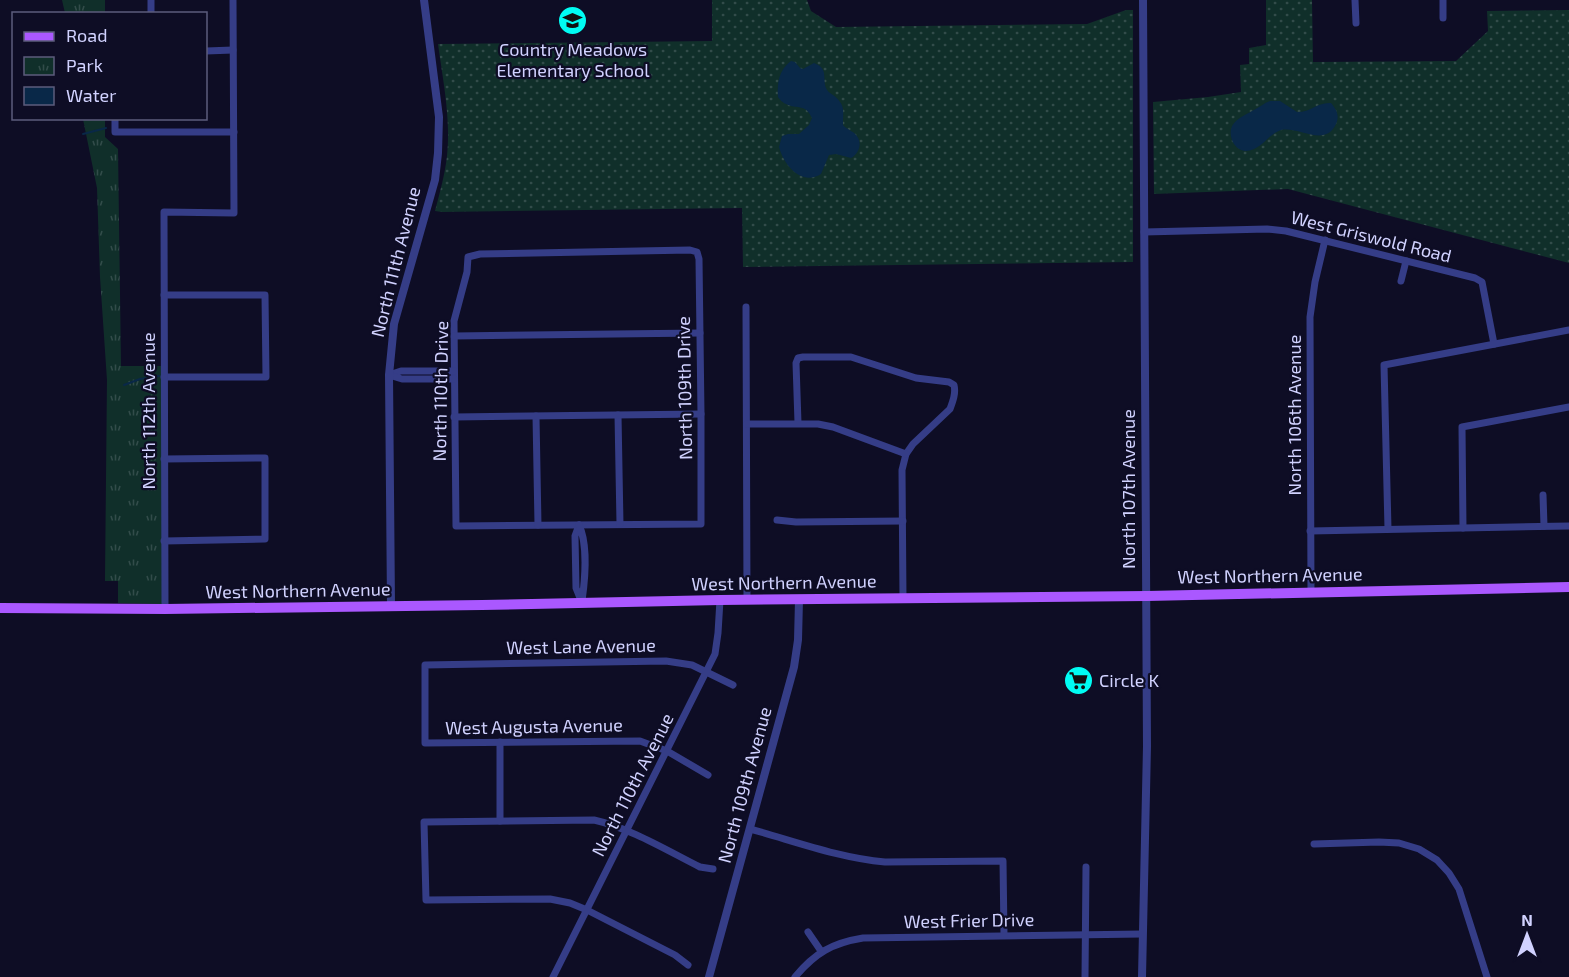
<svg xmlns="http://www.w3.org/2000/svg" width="1569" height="977" font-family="'Exo 2',sans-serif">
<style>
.grass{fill:url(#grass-dots)}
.park{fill:url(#park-tufts)}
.water{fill:#092848}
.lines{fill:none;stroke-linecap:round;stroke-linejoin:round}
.stream{stroke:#092848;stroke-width:2}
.minor{stroke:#353d87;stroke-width:7}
.tertiary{stroke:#353d87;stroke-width:8}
.primary{stroke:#aa58ff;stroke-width:10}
.labels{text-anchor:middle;stroke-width:4.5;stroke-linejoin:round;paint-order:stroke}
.poi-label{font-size:18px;fill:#d1d2ff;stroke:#0e0d25}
.street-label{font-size:18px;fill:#d1d2ff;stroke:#0e0d25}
</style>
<defs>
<pattern id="grass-dots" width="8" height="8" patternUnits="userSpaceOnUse" patternTransform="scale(1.5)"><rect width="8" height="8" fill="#102f2a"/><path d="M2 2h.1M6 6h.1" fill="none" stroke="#324c4a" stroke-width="1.8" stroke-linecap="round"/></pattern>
<pattern id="park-tufts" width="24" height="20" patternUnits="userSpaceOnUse" patternTransform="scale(1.5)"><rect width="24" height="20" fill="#102f2a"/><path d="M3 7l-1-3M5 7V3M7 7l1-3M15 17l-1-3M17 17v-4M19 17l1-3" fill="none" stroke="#324c4a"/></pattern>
</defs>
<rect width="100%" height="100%" fill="#0e0d25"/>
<g class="grass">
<path d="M712,0H807L811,11L836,27L1087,24L1126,10H1133V262L743,267L742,208L442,212L435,211C440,192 445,174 447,156C451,119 443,81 438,44L712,41Z"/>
<path d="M1266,0H1312L1313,62L1456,61L1488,31L1487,11L1569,10V263L1288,189L1154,194L1153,102L1208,97L1241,92L1240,65L1249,64V48L1266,45Z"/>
</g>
<g class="park">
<path d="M62,0H105V13H65Z"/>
<path d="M83,119H105V137L118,149L121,366H162V604L118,603V581H105L107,380L100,277L97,188Z"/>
</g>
<g class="water">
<path d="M791,61L795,62L800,68L803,69L814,63C829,69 822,77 826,88C827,91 830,93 833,95C846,105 843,111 843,125C846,129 853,131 856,135C863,143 859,154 851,158L836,154L829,155L821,174C802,186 784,166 779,147L782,136L788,134H799L809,125L812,118C805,103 798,110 786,104C783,103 779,99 778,97C777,82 779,70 791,61Z"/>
<path d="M1270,101H1280L1297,112C1312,112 1317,102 1331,103C1336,109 1340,115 1336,124C1325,148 1299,126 1281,130C1268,134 1260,152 1245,151C1239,150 1234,146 1232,140C1226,122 1242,117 1254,110C1260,107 1264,103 1270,101Z"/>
</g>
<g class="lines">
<g class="stream">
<path d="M83,134L106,128"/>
<path d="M124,385L140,379L159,376"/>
</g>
<g class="minor">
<path d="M151,0V14"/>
<path d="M1355,0L1356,23"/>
<path d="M1443,18V0"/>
<path d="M206,51L233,50"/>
<path d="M115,118V132H234"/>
<path d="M1144,232L1267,229L1286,231L1475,278L1482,282L1494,344"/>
<path d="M690,250L697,252L699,259L701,414V524L456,526L454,321L467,272L468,257L480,254Z"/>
<path d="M1401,281L1406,261"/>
<path d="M164,295H265L266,377H164"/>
<path d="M746,307L747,600"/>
<path d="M454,336L700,333"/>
<path d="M389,375L401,371H454"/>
<path d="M389,375L402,379H454"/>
<path d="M618,415L620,524"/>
<path d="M536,416L538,525"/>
<path d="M454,417L701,414"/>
<path d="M798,423L796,363L798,358L803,357H851L916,378L949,382L954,385C956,393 953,401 950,409L913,444L906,454L902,470L903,599"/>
<path d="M747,424H818L833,427L906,454"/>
<path d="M164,459L265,458V539L164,541"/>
<path d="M1543,495L1544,526"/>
<path d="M777,520L796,522L903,521"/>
<path d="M579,525L575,536L576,588L582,603"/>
<path d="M579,525C588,544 585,580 582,601"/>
<path d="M1463,528L1462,427L1569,407"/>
<path d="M1388,529L1384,365L1569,330"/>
<path d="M1310,531L1569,526"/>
<path d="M1311,592L1310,317L1315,282L1325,240"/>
<path d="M165,609L164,212L234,213L233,0"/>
<path d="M500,742V821"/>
<path d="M708,775L667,751L640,741L425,743V665L666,661L692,665L733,685"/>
<path d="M750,829C794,841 839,858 885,862L1003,861L1004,935"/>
<path d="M1314,844L1379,842L1399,843L1419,849L1437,860L1449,873L1459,889L1487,977"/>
<path d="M808,932L821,951"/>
<path d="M688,965L675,955L587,910L570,903L550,899L426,900L424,822L594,820C630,828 666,850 700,867L713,869"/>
<path d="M553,977L715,654L718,633L720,600"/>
<path d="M795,977C815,953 832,943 863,938L1142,934"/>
<path d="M1085,977L1086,867"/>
</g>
<g class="tertiary">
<path d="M391,606L389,375L394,324L435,180L438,153L439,117L424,0"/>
<path d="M709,977L794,667L798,640L799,600"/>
<path d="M1142,977L1147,746L1143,0"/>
</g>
<path class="primary" d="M0,608L165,609L482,605L720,600L1147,596L1569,587"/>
</g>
<defs>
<symbol id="school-disc" viewBox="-11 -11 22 22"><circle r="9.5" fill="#00fcf3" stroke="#0e0d25"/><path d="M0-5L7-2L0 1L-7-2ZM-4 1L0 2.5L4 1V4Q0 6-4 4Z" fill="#111"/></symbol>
<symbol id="supermarket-disc" viewBox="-11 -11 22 22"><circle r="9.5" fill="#00fcf3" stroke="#0e0d25"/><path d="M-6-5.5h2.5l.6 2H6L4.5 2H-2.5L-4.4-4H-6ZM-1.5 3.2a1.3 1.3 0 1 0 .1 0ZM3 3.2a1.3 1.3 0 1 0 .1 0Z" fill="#111"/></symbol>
</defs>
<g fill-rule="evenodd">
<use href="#school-disc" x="556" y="4" width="33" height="33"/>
<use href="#supermarket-disc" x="1062" y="664" width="33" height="33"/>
</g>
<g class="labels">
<g class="poi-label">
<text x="573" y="56">Country Meadows<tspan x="573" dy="21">Elementary School</tspan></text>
<text x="1099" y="687" text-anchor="start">Circle K</text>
</g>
<g class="street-label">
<text transform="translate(1371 237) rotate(14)" y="6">West Griswold Road</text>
<text transform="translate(396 262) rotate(-76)" y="6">North 111th Avenue</text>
<text transform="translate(685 388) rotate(-91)" y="6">North 109th Drive</text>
<text transform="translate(441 391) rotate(-89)" y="6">North 110th Drive</text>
<text transform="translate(149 411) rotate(-90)" y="6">North 112th Avenue</text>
<text transform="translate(1295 415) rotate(-90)" y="6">North 106th Avenue</text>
<text transform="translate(1129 489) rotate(-90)" y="6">North 107th Avenue</text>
<text transform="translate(1270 576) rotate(-1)" y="6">West Northern Avenue</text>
<text transform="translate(784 583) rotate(-1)" y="6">West Northern Avenue</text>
<text transform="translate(298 591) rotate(-1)" y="6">West Northern Avenue</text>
<text transform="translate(581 647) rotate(-1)" y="6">West Lane Avenue</text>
<text transform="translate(534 727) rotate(-1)" y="6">West Augusta Avenue</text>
<text transform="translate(633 785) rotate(-63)" y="6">North 110th Avenue</text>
<text transform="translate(745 785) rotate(-75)" y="6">North 109th Avenue</text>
<text transform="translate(969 921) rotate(-1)" y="6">West Frier Drive</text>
</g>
</g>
<rect x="12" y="12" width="195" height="108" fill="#0e0d25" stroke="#5c5c7c" stroke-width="1.5"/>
<rect x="24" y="32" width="30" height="9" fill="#aa58ff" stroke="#5c5c7c" stroke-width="1.5"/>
<text x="66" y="42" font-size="18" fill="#d1d2ff">Road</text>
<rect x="24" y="57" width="30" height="18" fill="url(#park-tufts)" stroke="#5c5c7c" stroke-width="1.5"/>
<text x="66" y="72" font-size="18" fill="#d1d2ff">Park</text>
<rect x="24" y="87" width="30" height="18" fill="#092848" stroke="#5c5c7c" stroke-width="1.5"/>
<text x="66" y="102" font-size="18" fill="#d1d2ff">Water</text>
<g transform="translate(1527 935)" stroke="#0e0d25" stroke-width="4.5" paint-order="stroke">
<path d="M0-4.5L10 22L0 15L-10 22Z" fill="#d1d2ff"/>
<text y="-9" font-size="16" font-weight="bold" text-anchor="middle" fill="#d1d2ff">N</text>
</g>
</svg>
